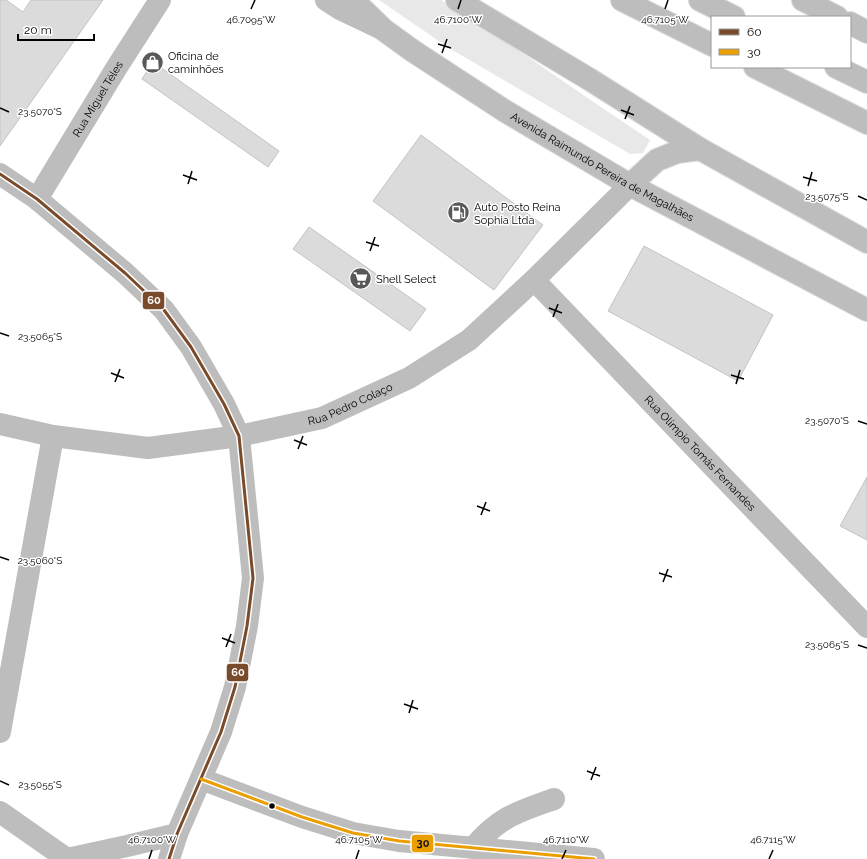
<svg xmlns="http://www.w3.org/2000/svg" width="867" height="859" font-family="Raleway,sans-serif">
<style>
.green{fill:#e8e8e8}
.building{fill:#dbdbdb;stroke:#c3c3c3}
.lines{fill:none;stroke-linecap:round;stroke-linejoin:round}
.major-casing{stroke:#dbdbdb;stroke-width:24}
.highway-casing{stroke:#dbdbdb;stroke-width:24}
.minor{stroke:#bdbdbd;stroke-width:22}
.major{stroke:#bdbdbd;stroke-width:22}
.highway{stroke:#bdbdbd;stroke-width:22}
.bus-1-casing{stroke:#fff;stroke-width:6}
.bus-2-casing{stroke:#fff;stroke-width:6}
.bus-1{stroke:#7a4b2a;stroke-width:3}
.bus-2{stroke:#eb9e00;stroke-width:3}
.ticks{fill:none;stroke:#000;stroke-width:1.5}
.bus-dot{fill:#000;stroke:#fff;stroke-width:1.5}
.labels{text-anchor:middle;stroke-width:3;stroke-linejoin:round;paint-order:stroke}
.poi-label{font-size:11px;fill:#000;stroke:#fff;text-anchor:start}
.street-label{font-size:11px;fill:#000;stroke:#fff}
.ticks-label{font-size:10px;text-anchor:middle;fill:#000;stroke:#fff;stroke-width:3;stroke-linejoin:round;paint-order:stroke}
.line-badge{stroke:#fff;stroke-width:1.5}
.badge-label{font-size:11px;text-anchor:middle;font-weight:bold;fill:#fff}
.pale-badge-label{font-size:11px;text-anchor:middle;font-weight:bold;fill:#111}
</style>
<rect width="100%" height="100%" fill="#fff"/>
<path class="green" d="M379,0H441L483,26L592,101L650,140L643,153L630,154L449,48Z"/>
<g class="building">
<path d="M0,0H6L23,12L31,0H103L0,146Z"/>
<path d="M153,62L279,151L268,167L142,79Z"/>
<path d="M421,135L543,225L494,290L373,201Z"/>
<path d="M309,227L426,309L410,331L293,249Z"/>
<path d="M644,246L773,315L738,381L608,311Z"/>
<path d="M867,477V540L840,526Z"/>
</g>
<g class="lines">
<defs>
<g id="major">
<path id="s4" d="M353,0L384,30L413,51L505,111L630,185L867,310"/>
<path d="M457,0L589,79L700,149L867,242"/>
<path d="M630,185L657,160L677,152L700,149"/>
</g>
<g id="highway">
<path d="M622,0L712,45"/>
<path d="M700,0L734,17"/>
<path d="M803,0L837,17"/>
<path d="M850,23L867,32"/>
<path d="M755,67L867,123"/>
<path d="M836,67L867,82"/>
</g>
</defs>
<use href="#major" class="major-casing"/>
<use href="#highway" class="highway-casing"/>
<g class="minor">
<path d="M326,0L340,9L380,28"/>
<path d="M0,174L37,199L125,273L164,310L191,347L224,404L239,436L253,578L247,626L235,687L221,732L177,834L169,859"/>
<path id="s1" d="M37,199L117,67L160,0"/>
<path id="s2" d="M534,280L867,627"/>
<path id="s3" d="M0,424L53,436L148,448L239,436L322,418L409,378L469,340L534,280L630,185"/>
<path d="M0,732L53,436"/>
<path d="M201,779L302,817L353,833L399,841L594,859"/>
<path d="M0,812L67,859"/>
<path d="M473,848C499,817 517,812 554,799"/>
<path d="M67,859L127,846L177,834"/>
</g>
<use href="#major" class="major"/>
<use href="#highway" class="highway"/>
<defs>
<path id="bus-1" d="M0,174L37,199L125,273L164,310L191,347L224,404L239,436L253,578L247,626L235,687L221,732L177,834L169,859"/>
<path id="bus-2" d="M201,779L302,817L353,833L399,841L594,859"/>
</defs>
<use href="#bus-1" class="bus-1-casing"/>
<use href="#bus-2" class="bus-2-casing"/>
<use href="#bus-1" class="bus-1"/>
<use href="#bus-2" class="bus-2"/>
</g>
<path class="ticks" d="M251,9L255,0M458,9L461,0M665,9L668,0M438,44L451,48M442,53L447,39M0,108L9,112M621,110L634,115M625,119L630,106M183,175L197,180M803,177L817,181M188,184L192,171M808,186L812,172M858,196L867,200M366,242L379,246M370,251L375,237M549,308L562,313M553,317L558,304M0,333L9,336M111,373L124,378M731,375L744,379M115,382L120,369M736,384L740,370M858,421L867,424M294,440L307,445M298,449L303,436M477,506L490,511M481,515L486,502M0,557L9,560M659,573L672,577M663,582L668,569M222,638L235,643M858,645L867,648M226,647L231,634M404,704L418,709M409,713L413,700M587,771L600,776M591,780L596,767M0,781L9,785M149,859L152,850M356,859L359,850M562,859L566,850M769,859L773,850"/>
<defs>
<symbol id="shop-disc" viewBox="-11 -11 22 22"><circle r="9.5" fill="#595959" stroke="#fff"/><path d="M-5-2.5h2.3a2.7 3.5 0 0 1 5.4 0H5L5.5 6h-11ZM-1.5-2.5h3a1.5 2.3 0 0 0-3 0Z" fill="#fff"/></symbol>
<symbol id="fuel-disc" viewBox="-11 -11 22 22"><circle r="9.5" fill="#595959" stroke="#fff"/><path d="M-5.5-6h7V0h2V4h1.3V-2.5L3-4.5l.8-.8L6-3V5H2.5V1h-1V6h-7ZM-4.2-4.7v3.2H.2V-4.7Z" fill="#fff"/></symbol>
<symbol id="supermarket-disc" viewBox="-11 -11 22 22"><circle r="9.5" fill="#595959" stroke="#fff"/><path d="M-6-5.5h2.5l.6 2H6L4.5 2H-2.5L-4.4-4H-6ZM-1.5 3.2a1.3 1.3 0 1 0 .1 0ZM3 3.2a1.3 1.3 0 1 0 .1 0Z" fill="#fff"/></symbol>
</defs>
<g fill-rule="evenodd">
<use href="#shop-disc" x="140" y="50" width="25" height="25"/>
<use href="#fuel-disc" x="446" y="200" width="25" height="25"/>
<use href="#supermarket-disc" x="348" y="266" width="25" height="25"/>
</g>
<circle class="bus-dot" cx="272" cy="806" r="3.5"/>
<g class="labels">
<g class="poi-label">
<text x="168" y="60">Oficina de<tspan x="168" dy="13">caminhões</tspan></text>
<text x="474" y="211">Auto Posto Reina<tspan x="474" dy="13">Sophia Ltda</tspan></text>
<text x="376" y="283">Shell Select</text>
</g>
<g class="street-label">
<text dy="4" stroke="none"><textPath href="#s1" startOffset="117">Rua Miguel Téles</textPath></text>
<text dy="4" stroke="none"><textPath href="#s4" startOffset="301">Avenida Raimundo Pereira de Magalhães</textPath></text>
<text dy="4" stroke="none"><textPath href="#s3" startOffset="358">Rua Pedro Colaço</textPath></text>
<text dy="4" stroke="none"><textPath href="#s2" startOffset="240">Rua Olímpio Tomás Fernandes</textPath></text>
</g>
</g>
<g class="ticks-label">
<text x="251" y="23">46.7095°W</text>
<text x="458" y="23">46.7100°W</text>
<text x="665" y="23">46.7105°W</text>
<text x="40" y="115">23.5070°S</text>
<text x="827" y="200">23.5075°S</text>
<text x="40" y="340">23.5065°S</text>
<text x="827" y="424">23.5070°S</text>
<text x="40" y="564">23.5060°S</text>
<text x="827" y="648">23.5065°S</text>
<text x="40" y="788">23.5055°S</text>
<text x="152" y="843">46.7100°W</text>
<text x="359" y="843">46.7105°W</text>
<text x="566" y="843">46.7110°W</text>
<text x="773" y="843">46.7115°W</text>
</g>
<g class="line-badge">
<rect x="142" y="291" width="23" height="19" rx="4" fill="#7a4b2a"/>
<rect x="226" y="663" width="23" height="19" rx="4" fill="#7a4b2a"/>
<rect x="411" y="834" width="23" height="19" rx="4" fill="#eb9e00"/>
</g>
<g class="badge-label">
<text x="154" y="304">60</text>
<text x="238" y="676">60</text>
</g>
<g class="pale-badge-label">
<text x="423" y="847">30</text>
</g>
<rect x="711" y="16" width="140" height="52" fill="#ffffff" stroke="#999999"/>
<rect x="719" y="29" width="20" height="6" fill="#7a4b2a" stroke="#999999"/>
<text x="747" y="36" font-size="12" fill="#000000">60</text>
<rect x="719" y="49" width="20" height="6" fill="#eb9e00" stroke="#999999"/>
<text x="747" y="56" font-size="12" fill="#000000">30</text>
<path d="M18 34v6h76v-6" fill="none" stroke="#000000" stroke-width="2"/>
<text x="24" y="34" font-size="12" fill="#000000" stroke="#ffffff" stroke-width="3" paint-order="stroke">20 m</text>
</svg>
